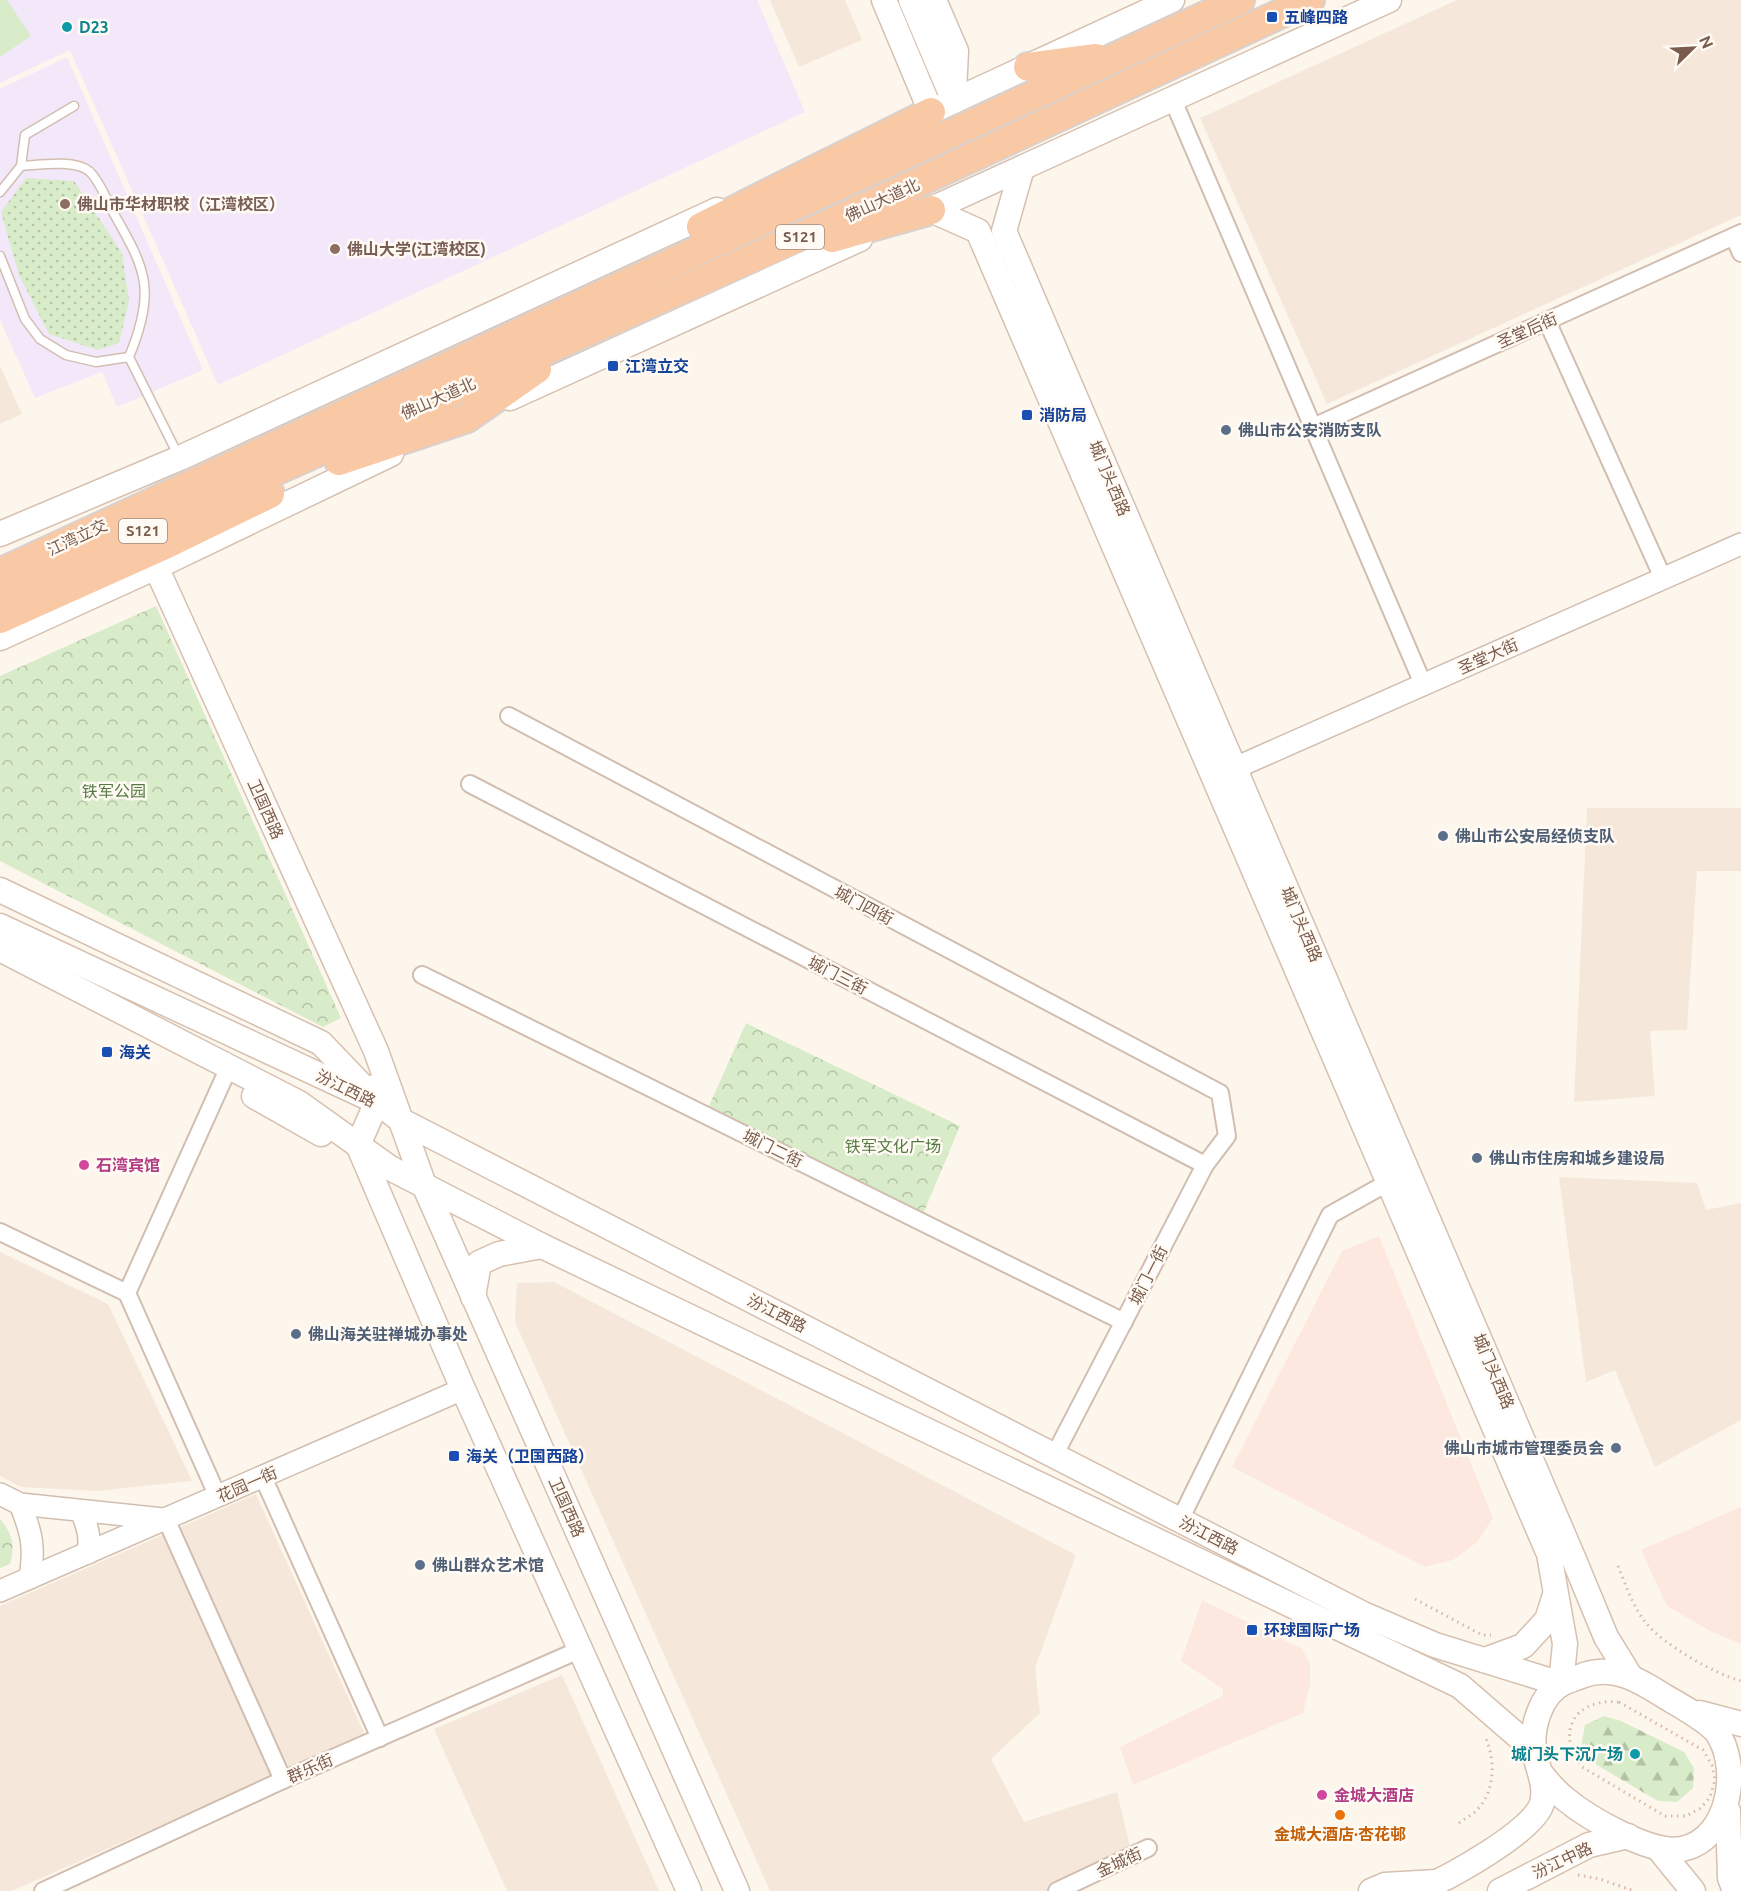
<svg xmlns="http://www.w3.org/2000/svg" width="1741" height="1891" font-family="Ubuntu,'Noto Sans SC',sans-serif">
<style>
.residential{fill:#f5e8da}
.commercial{fill:#fde8e0}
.education{fill:#f3e8fa}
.grass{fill:url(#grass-dots)}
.forest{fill:url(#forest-firs)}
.park{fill:url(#park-crowns)}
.garden{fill:#d8ecc9}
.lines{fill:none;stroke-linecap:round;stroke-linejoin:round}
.service-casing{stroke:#d1beb0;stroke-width:11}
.minor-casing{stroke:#d1beb0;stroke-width:20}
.tertiary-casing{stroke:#d1beb0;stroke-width:24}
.secondary-casing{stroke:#d6c0b0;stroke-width:27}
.trunk-casing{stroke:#dad1cd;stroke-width:32}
.path{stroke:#d9b8a5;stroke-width:3;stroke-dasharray:1.5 4.5;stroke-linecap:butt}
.service{stroke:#fff;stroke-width:8}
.minor{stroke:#fff;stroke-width:16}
.tertiary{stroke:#fff;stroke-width:21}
.secondary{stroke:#fff;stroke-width:24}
.trunk{stroke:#f9c8a4;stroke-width:28}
.transit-dot{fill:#1a4fb4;stroke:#fffaf3;stroke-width:2}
.culture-dot{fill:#0f9aa8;stroke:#fffaf3;stroke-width:2}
.education-dot{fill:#8d6e63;stroke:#fffaf3;stroke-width:2}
.service-dot{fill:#5c6f8a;stroke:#fffaf3;stroke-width:2}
.hotel-dot{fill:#d1479c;stroke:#fffaf3;stroke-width:2}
.food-dot{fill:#e8710a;stroke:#fffaf3;stroke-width:2}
.labels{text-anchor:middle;stroke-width:5;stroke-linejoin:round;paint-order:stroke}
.shield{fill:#fffaf3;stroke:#a28b7f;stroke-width:1.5}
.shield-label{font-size:15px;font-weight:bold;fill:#7a5c4d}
.transit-label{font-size:16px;font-weight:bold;fill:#164399;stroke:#fffaf3;text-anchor:start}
.culture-label{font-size:16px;font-weight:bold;fill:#0d838f;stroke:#fffaf3;text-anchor:start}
.street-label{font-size:16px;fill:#7a5c4d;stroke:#fffaf3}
.education-label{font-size:16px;font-weight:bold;fill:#785e54;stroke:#fffaf3;text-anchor:start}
.service-label{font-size:16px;font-weight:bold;fill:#4e5e75;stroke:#fffaf3;text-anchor:start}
.park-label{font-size:16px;fill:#537a41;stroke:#fffaf3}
.hotel-label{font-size:16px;font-weight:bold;fill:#b23c85;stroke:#fffaf3;text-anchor:start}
.food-label{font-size:16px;font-weight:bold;fill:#c56008;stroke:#fffaf3}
</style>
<defs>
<pattern id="grass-dots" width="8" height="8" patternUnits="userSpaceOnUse" patternTransform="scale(1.5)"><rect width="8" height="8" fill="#d8ecc9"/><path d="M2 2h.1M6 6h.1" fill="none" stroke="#b4c2a5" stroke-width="1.8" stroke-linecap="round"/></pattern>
<pattern id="forest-firs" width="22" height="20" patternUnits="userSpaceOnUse" patternTransform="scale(1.5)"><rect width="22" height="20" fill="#d8ecc9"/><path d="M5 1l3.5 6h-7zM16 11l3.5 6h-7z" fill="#b4c2a5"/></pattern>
<pattern id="park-crowns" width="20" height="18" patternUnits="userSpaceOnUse" patternTransform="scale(1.5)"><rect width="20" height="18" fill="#d8ecc9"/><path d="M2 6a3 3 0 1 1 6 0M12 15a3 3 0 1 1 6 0" fill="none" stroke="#b4c2a5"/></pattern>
</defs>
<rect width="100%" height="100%" fill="#fdf6ec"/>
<g class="residential">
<path d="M770,0H845L862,40L799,67Z"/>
<path d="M1457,0H1741V215L1327,404L1200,118Z"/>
<path d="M0,366L22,414L0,424Z"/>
<path d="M1587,808H1741V871H1697L1687,1030L1650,1031L1655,1096L1574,1102Z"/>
<path d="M1559,1177L1697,1183L1706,1210L1741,1203V1420L1655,1467L1615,1370L1586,1382Z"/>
<path d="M0,1252L108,1304L192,1481L96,1491L21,1487L0,1476Z"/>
<path d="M554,1282L1076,1555L1035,1668L1040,1713L991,1759L1024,1822L1117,1792L1131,1851L1047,1891H770L515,1322L517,1283Z"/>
<path d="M256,1494L365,1735L12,1891H0V1606Z"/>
<path d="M562,1675L659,1891H507L434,1729Z"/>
</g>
<g class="commercial">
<path d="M1379,1236L1493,1518L1477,1542L1453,1560L1425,1567L1232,1467L1342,1251Z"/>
<path d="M1741,1507V1644L1710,1631L1667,1606L1641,1550Z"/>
<path d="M1202,1600L1302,1649L1310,1664V1684L1303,1713L1133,1785L1120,1747L1223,1696V1689L1181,1661Z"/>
</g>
<g class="education">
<path d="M0,0H757L805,112L218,385L70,50L0,83Z"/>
<path d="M67,57L203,370L117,407L102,372L35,398L0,320V89Z"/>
</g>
<path class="grass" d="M26,178L74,181L122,253L129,301L119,343L98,350L49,334L19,275L1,212Z"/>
<path class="forest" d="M1604,1716L1621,1721L1684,1752L1694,1768L1693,1788L1677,1802L1658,1801L1592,1762L1581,1747L1585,1725Z"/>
<g class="park">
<path d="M156,606L341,1018L323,1027L0,861V676Z"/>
<path d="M746,1023L960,1126L923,1214L709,1106Z"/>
<path d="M0,1519C13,1535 15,1545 10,1564L0,1568Z"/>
</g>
<path class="garden" d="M0,0H7L31,36L0,57Z"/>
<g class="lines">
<defs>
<g id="service">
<path d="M74,106L25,135L21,166C39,165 74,159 89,171C98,179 107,199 112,210C123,231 138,253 143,277C149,303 139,333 129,357L178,455"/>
<path d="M0,192L21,166"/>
<path d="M0,256L25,319L40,339L66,355L96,362L129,357"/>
</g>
<g id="minor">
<path d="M1172,98L1423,684"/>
<path d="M1734,237L1741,253"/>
<path d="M1547,321L1663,578"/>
<path d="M1313,427L1741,233"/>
<path d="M509,716L1220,1093L1227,1136L1205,1165L1054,1456"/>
<path d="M470,784L1205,1165"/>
<path d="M422,975L1124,1322"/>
<path d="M0,1232L127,1293L218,1497"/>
<path d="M127,1293L224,1078"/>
<path d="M263,1477L380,1738"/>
<path d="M166,1519L283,1780"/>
<path d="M1180,1520L1330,1215L1389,1182"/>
<path d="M43,1891L283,1780L579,1650"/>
<path d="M1057,1891L1148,1848"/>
</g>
<g id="tertiary">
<path d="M1235,768L1741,544"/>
<path d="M0,1494L20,1504L163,1519"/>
<path d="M20,1504C32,1533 35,1548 30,1578"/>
<path d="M81,1511C87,1525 91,1537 88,1553"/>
<path d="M0,1591L463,1389"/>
</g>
<g id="secondary">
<path d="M884,0L931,112"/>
<path d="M911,0L954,101"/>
<path d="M934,0L956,51L954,92"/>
<path d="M915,119L1172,0"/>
<path d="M1022,168L1004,231L1575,1562L1606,1637L1630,1676"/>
<path d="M931,210L978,231L1549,1554L1565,1644L1561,1684"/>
<path d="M923,213L1389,0"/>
<path d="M510,398L860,239"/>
<path d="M0,534L180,458L717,210"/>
<path d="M156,567L376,1051L424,1185L737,1891"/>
<path d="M0,638L156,567L391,454"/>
<path d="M0,890L321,1043L367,1091"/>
<path d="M0,926L377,1102L402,1121L1363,1614L1435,1645L1561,1684"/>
<path d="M0,949L299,1103L390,1168L542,1246L1460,1686L1534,1750"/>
<path d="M254,1096L321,1134"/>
<path d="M358,1145L463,1389L689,1891"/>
<path d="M358,1145L377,1102V1086"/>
<path d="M473,1297L479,1263L499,1254L542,1246"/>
<path d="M1485,1660L1523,1646L1547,1620L1555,1595"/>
<path d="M1700,1713L1741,1724"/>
<path d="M1728,1811L1730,1878L1735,1891"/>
<path d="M1658,1848L1693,1891"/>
<path d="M1371,1891L1385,1885L1436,1882"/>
<path d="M1418,1891C1446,1879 1534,1832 1542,1803C1547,1785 1537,1768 1534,1750C1531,1727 1541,1694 1563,1683C1569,1680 1577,1678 1584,1675C1614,1665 1639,1680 1664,1696C1681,1706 1702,1717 1716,1731C1741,1765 1731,1839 1682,1849C1651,1855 1588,1818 1564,1798C1556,1792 1549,1783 1542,1775"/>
<path d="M1500,1891L1589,1845L1628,1836"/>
</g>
<g id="trunk">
<path d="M1028,67L1096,58"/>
<path d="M701,227L931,112"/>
<path d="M832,238L931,210"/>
<path d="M339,461L467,418L537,369"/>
<path d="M0,573L1240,0"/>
<path d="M0,597L286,466L824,226L1310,0"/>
<path d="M0,619L165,545L270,494"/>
</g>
</defs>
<use href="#service" class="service-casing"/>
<use href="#minor" class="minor-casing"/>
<use href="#tertiary" class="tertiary-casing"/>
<use href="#secondary" class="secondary-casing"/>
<use href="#trunk" class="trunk-casing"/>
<g class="path">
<path d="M1618,1566C1626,1585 1633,1608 1647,1624C1664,1645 1715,1674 1741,1681"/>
<path d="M1415,1599L1482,1635H1491"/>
<path d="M1619,1702L1703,1750L1712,1765L1715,1780L1710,1797L1701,1808L1686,1816H1665L1582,1767C1562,1744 1565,1710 1599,1703C1605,1701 1613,1702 1619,1702Z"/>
<path d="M1459,1823C1465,1818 1473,1815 1478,1809C1496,1789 1495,1759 1485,1736"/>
<path d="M1578,1875L1600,1879L1634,1891"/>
</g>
<use href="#service" class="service"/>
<use href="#minor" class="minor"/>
<use href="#tertiary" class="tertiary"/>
<use href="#secondary" class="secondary"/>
<use href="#trunk" class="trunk"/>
</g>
<g class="transit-dot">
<rect x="1266" y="11" width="12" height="12" rx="3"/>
<rect x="607" y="360" width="12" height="12" rx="3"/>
<rect x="1021" y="409" width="12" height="12" rx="3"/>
<rect x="101" y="1046" width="12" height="12" rx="3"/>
<rect x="448" y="1450" width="12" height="12" rx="3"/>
<rect x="1246" y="1624" width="12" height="12" rx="3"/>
</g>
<g class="culture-dot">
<circle cx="67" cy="27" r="6"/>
<circle cx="1635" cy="1754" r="6"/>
</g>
<g class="education-dot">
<circle cx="65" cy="204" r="6"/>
<circle cx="335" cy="249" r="6"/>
</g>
<g class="service-dot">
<circle cx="1226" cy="430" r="6"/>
<circle cx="1443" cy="836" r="6"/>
<circle cx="1477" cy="1158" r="6"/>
<circle cx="296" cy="1334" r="6"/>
<circle cx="1616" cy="1448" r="6"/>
<circle cx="420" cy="1565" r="6"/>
</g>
<g class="hotel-dot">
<circle cx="84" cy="1165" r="6"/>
<circle cx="1322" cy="1795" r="6"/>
</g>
<circle class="food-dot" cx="1340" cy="1815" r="6"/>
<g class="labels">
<g class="shield">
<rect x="776" y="225" width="48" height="24" rx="4.5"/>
<rect x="119" y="519" width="48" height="24" rx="4.5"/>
</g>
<g class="shield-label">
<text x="800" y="242">S121</text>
<text x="143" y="536">S121</text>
</g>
<g class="transit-label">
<text x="1284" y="23">五峰四路</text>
<text x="625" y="372">江湾立交</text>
<text x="1039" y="421">消防局</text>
<text x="119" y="1058">海关</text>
<text x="466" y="1462">海关（卫国西路）</text>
<text x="1264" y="1636">环球国际广场</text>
</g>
<g class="culture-label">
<text x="79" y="33">D23</text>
<text x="1623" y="1760" text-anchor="end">城门头下沉广场</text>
</g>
<g class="street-label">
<text transform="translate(882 200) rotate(-25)" y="6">佛山大道北</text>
<text transform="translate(1527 330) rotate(-24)" y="6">圣堂后街</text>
<text transform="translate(438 398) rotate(-24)" y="6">佛山大道北</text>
<text transform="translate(1110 478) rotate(67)" y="6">城门头西路</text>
<text transform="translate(77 537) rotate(-25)" y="6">江湾立交</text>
<text transform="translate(1488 656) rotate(-24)" y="6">圣堂大街</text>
<text transform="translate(266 809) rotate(66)" y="6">卫国西路</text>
<text transform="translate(864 905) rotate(28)" y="6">城门四街</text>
<text transform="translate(1302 924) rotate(67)" y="6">城门头西路</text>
<text transform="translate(838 975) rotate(27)" y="6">城门三街</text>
<text transform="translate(346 1088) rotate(26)" y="6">汾江西路</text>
<text transform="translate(773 1148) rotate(26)" y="6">城门二街</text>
<text transform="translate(1148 1275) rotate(-63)" y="6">城门一街</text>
<text transform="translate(777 1313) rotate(27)" y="6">汾江西路</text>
<text transform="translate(1494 1371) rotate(67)" y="6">城门头西路</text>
<text transform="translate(247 1484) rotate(-24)" y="6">花园一街</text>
<text transform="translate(567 1507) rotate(66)" y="6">卫国西路</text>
<text transform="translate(1209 1535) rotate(27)" y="6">汾江西路</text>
<text transform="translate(310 1768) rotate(-24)" y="6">群乐街</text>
<text transform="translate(1562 1860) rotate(-25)" y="6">汾江中路</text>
<text transform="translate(1119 1862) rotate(-25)" y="6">金城街</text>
</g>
<g class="education-label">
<text x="77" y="210">佛山市华材职校（江湾校区）</text>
<text x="347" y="255">佛山大学(江湾校区)</text>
</g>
<g class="service-label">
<text x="1238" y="436">佛山市公安消防支队</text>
<text x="1455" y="842">佛山市公安局经侦支队</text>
<text x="1489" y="1164">佛山市住房和城乡建设局</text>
<text x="308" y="1340">佛山海关驻禅城办事处</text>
<text x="1604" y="1454" text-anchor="end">佛山市城市管理委员会</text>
<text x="432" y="1571">佛山群众艺术馆</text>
</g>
<g class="park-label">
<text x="114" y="797">铁军公园</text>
<text x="893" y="1152">铁军文化广场</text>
</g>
<g class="hotel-label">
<text x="96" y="1171">石湾宾馆</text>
<text x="1334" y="1801">金城大酒店</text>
</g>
<g class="food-label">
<text x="1340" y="1840">金城大酒店·杏花邨</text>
</g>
</g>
<g transform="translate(1693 48) rotate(66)" stroke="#fffaf3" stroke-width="4.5" paint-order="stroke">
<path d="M0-4.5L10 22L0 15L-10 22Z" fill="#7a5c4d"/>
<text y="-9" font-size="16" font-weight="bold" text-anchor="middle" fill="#7a5c4d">N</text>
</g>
</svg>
